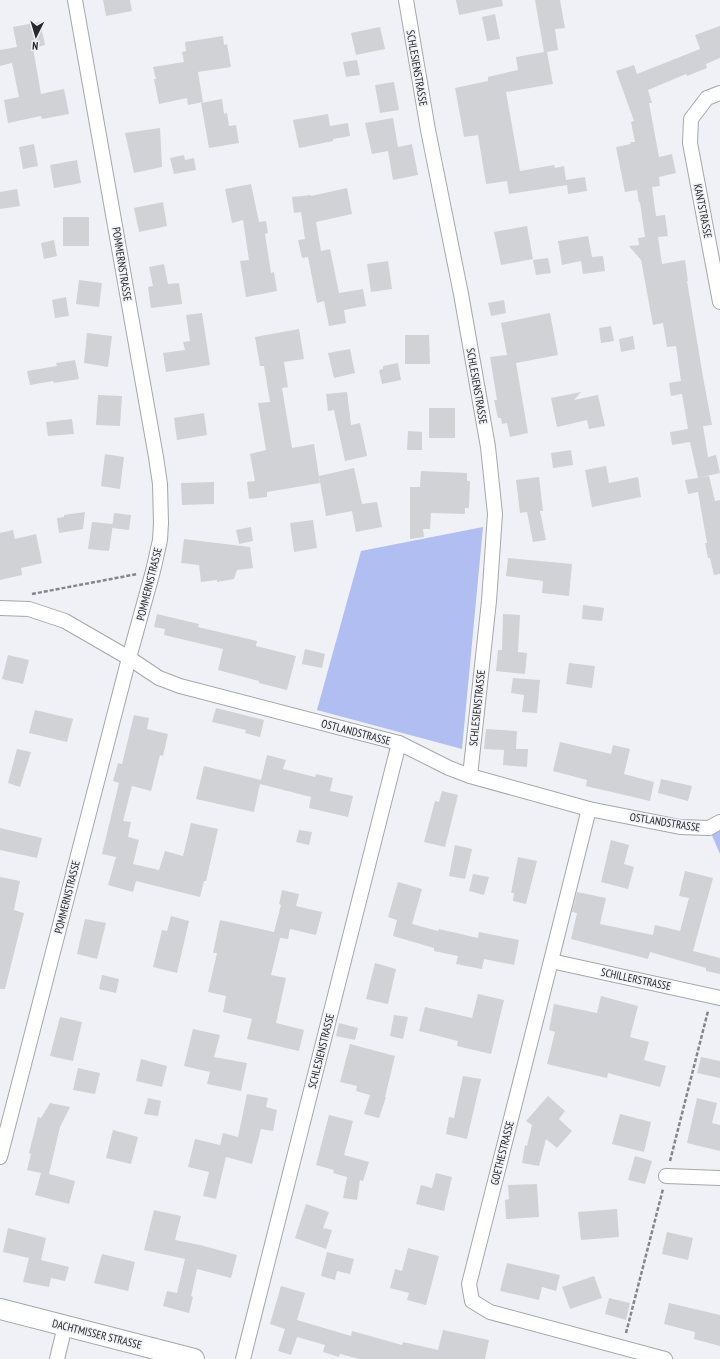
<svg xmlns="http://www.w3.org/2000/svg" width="720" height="1359" font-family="'PT Sans Narrow',sans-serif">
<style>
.green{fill:#b0bef1}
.building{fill:#d0d2d6}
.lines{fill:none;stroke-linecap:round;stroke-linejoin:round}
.street-casing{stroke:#a6a7ab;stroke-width:16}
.secondary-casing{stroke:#a6a7ab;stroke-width:22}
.path{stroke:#858689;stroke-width:2.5;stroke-dasharray:4 2;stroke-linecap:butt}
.street{stroke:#fff;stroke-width:14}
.secondary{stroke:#fff;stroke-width:20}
.labels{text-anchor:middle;stroke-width:3;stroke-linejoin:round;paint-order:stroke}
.street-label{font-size:11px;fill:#272829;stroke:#f0f1f6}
</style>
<rect width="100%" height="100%" fill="#f0f1f6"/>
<g class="green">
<path d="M483,527L462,749L317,710L361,551Z"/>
<path d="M720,828V854L711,833Z"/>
</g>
<g class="building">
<path d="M103,0H130L132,11L106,16Z"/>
<path d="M456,0H502L503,6L459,15Z"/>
<path d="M535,0H560L565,28L555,29L558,50L547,52L553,84L506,92L520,171L554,165L555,168L564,166L566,180L585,177L587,191L568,194L567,185L509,194L507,181L486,184L478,135L464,137L455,88L488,81V77L518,70L516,57L544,52Z"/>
<path d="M495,14L500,39L487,41L482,17Z"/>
<path d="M40,22L45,45L33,48L41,94L64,89L69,114L42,119L41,116L8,123L4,100L19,97L12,63L0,66V50L17,47L13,27Z"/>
<path d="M720,26V58L706,64L707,68L687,76L686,74L648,90L652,103H649L659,157L672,154L676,173L659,177L660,186L652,187L656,216L665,215L668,236L658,237L662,264L685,260L688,281H687L703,377L712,425L703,426L708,457L716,455L720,473L698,478L709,476L715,501L720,500V574L714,575L710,558H708L705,543H707L698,492L688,494L685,480L698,478L690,442L672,445L670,432L688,429L682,394L671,396L669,383L681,381L676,346L667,347L663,323L653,325L641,260L629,246L639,245L638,238L645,237L640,202L639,203L637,190L625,192L616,147L631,144L630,142H635L631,122L634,121L616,71L634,65L637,74L700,49L695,35Z"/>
<path d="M380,27L385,49L356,55L351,33Z"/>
<path d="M223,36L224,45L227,44L231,67L198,72L203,102L188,105L187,98L159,104L154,79H156L153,67L184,62L182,52L186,51L185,42Z"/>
<path d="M357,60L360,75L346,77L343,62Z"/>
<path d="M394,82L399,110L380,113L375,85Z"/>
<path d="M222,99L224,114L227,113L229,126L236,125L239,143L209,148L201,103Z"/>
<path d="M328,114L330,126L348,123L350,136L333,139V141L299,148L293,120Z"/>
<path d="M393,118L398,147L412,144L418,175L393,180L388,151L372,154L365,123Z"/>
<path d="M160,128L162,167L134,173L125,133Z"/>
<path d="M34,144L38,166L23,169L19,147Z"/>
<path d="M184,155L185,160L194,158L196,170L174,174L170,158Z"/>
<path d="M77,160L81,183L54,188L50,165Z"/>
<path d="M251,184L259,222L266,221L268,233L265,234L271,273L274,272L277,291L246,297L240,261L249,260L243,220L232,223L225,189Z"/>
<path d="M347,188L352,214L316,222L321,251L330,249L339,293L363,289L366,306L344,310L346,323L329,326L324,301L317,303L308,257L302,258L298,240L305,239L301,212L294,213L292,197L311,195V196Z"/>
<path d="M17,189L20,206L0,209V192Z"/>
<path d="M163,202L167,226L139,232L134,208Z"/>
<rect x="63" y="217" width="26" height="29"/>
<path d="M527,226L533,259L501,265L494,232Z"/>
<path d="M588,236L592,257L603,256L605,271L583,274L581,261L562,265L558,241Z"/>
<path d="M54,240L57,256L44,259L41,243Z"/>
<path d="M548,258L551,273L536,275L533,260Z"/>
<path d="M388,261L392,289L371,292L367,264Z"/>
<path d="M164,264L168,284L179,283L182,304L151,308L148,287L153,286L149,267Z"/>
<path d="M79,280L102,283L99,307L76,304Z"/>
<path d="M66,297L69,316L55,318L52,300Z"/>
<path d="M504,300L506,313L491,316L488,303Z"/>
<path d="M202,313L210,365L166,372L163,353L185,350L183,342L190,341L186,315Z"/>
<path d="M550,313L558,355L516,363L528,433L510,437L507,423L502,424L501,418H498L494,400H497L490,357L507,355L501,323Z"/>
<path d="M611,326L614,341L601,343L599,328Z"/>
<path d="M299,329L304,359L284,362L288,387L282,388L292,448L314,444L320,483L267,492V497L249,499L247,482L255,481L250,454L266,450L258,403L270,402L264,366H260L255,337Z"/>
<path d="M87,333L112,336L108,367L84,363Z"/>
<path d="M405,335H429L430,364H405Z"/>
<path d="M633,336L635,349L621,352L619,339Z"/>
<path d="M350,349L355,373L334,378L328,353Z"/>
<path d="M75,360L79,379L54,383L53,381L30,385L27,371L57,366L56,363Z"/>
<path d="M398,363L401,380L382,384L379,370L383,369V366Z"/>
<path d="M347,392L351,425L360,423L367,456L345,461L334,410L328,411L326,394Z"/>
<path d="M581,392L574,400L598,395L605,426L589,429L587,420L557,427L551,398Z"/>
<path d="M98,395L122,396L120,426L96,425Z"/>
<rect x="429" y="408" width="26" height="30"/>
<path d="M204,413L207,435L177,440L174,418Z"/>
<path d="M72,419L74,434L48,436L46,422Z"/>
<path d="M408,431L422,432V450H407Z"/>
<path d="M571,450L573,465L553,468L551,453Z"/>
<path d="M105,454L124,457L120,489L101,486Z"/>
<path d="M606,466L609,483L638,477L641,497L592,507L585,470Z"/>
<path d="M354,468L362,504L377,502L382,527L356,532L352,511L326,516L319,476Z"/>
<path d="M421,471L467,473V481H470L469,508H465V514L431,513L430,529H423L424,537L410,539V487H420Z"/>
<path d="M539,477L543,511H540L546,540L533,542L527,512L520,513L516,480Z"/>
<path d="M214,482V504L182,505L181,483Z"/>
<path d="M85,512L83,529L59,533L57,518L64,517V515Z"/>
<path d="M114,513L131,515L129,530L112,528Z"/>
<path d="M313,520L317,548L294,552L290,523Z"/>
<path d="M92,522L113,524L109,551L88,549Z"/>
<path d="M251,527L253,541L239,544L236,530Z"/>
<path d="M13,530L15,539L36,534L42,563L21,568L22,575L0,580V533Z"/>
<path d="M184,539L250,547L253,568L237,570L234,579L217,582V580L201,582L199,565L181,563Z"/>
<path d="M508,558L572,564L569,596L542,593L543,581L506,576Z"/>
<path d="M583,605L604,608L602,621L582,619Z"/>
<path d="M157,614L199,624L198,627L257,641L256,646L296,656L287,690L259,683V681L218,670L223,649L164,635L165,629L154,627Z"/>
<path d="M503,614L520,615L518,652L527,653L525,674L496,671L498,650H502Z"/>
<path d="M305,649L325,654L322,668L302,664Z"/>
<path d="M8,655L29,660L23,684L2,679Z"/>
<path d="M569,663L595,666L592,688L566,684Z"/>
<path d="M513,678L540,680L537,713L522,712L524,695L511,693Z"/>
<path d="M216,708L264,720L260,737L245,733L246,730L212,722Z"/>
<path d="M35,710L73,719L67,742L29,733Z"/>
<path d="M134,715L149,718L147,729L168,734L163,756L160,755L151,791L132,786L123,821L131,822L128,837L139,840L133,864L159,870L165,851L183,856L191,823L218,829L206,881H204L200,897L136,881L133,892L108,885L116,857L102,854L119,783L113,781L118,763L122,764Z"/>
<path d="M486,729L517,731L516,749H528L527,767L503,765L504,750L484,749Z"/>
<path d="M560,742L611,754L613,745L630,749L624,774L654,782L650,801L586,786L587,780L553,771Z"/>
<path d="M17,749L31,752L20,787L8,783Z"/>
<path d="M267,755L286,760L283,769L315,777L316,774L333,778L330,791L353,796L348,817L309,808L311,797L260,784L254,812L196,799L204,766L261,780Z"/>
<path d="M661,779L692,786L688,801L658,793Z"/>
<path d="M442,791L458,795L445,847L424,842L435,801L439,802Z"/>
<path d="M0,828L42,838L37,858L0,850Z"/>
<path d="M299,830L312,832L309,845L296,842Z"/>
<path d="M611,840L629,845L624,864L634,867L628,889L601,882Z"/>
<path d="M455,845L472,849L465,879L449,876Z"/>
<path d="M518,857L537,861L526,904L513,901L514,893H511Z"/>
<path d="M685,871L713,878L693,951L720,958V974L706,971V968L650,952L648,959L571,939L577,913L572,912L577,892L606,898L600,924L653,935L655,925L680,931L689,898L679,896Z"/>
<path d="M473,874L489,877L484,895L469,891Z"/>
<path d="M0,877L20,881L14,910L24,913L5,989H0Z"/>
<path d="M398,882L422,889L412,924L438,931L439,929L478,938L479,932L519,940L514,965L484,959L482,969L456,964L458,956L434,951V948L393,936L397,920L388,917Z"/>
<path d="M282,890L299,894L296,906L322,912L316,935L290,929L288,939L280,938L271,975L286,978L276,1023L304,1030L299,1051L247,1039L252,1019L223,1012L226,996L208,992L217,953H213L220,920L274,932L281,905L279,904Z"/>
<path d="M171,916L189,921L177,973L153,967L162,930L167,931Z"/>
<path d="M85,919L106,923L97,959L77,954Z"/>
<path d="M375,963L396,969L388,1004L366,999Z"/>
<path d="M102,975L119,979L116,993L99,989Z"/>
<path d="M478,994L504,1000L491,1054L457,1046L458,1041L419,1031L425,1007L472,1018Z"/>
<path d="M601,996L638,1006L630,1037L649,1042L644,1060L666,1066L660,1087L608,1073L607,1078L547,1064L555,1032L549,1030L554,1004L597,1013Z"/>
<path d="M394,1015L408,1017L403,1039L390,1036Z"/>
<path d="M60,1017L82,1022L73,1061L50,1056Z"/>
<path d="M339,1023L358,1028L355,1040L336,1036Z"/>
<path d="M193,1029L220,1035L214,1057L247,1063L241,1091L207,1084L210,1072L184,1066Z"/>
<path d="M350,1044L395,1056L385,1097H386L379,1118L364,1114L370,1095L356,1091L357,1086L340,1082Z"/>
<path d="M701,1057L720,1061V1078L697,1073Z"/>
<path d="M141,1059L167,1066L162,1087L136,1081Z"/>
<path d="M78,1068L100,1073L95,1094L73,1090Z"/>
<path d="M463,1076L481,1079L467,1139L446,1134L449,1117L454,1118Z"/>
<path d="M247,1094L268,1098L266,1107L277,1110L273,1131L261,1129L252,1164L226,1157L216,1199L203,1196L209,1172L188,1167L195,1139L220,1145L223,1133L238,1137Z"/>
<path d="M548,1096L565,1111L559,1119L572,1131L557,1148L546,1139L539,1166L522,1163L525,1145L527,1146L532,1125L526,1121Z"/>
<path d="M148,1098L161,1101L158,1116L144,1114Z"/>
<path d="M697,1098L717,1103L712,1123L720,1125V1151L687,1143Z"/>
<path d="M50,1103L70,1107L60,1127L49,1174L75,1181L69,1204L35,1195L41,1173L27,1170L31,1154L29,1153L38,1117L41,1118Z"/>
<path d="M620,1114L651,1122L644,1152L612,1144Z"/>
<path d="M329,1115L353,1121L344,1155L369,1162L363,1181L360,1180L357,1200L343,1198L347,1177L333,1173L334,1170L316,1165Z"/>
<path d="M113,1130L138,1137L131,1164L106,1158Z"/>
<path d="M635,1156L652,1161L645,1184L628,1180Z"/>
<path d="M436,1173L452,1177L444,1211L416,1204L421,1185L432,1188Z"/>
<path d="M537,1184L539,1217L506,1219L505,1200L509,1199L508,1185Z"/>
<path d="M306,1204L329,1212L323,1228L332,1230L326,1249L295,1238Z"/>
<path d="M617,1209L619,1237L581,1240L578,1212Z"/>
<path d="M154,1210L181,1216L175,1240L200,1245L237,1255L231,1278L197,1269L191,1296L193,1297L189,1313L163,1306L167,1291L177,1293L185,1259L144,1250Z"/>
<path d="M8,1228L46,1238L41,1260L69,1267L65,1281L51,1278L49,1287L23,1282L29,1258L3,1252Z"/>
<path d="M667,1232L693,1238L688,1260L662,1254Z"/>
<path d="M408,1248L439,1256L426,1305L407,1300L409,1293L390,1288L395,1269L402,1271Z"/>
<path d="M327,1252L354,1259L350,1274L337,1271L335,1280L321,1276Z"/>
<path d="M102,1254L135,1262L128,1291L94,1283Z"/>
<path d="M507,1263L560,1275L556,1291L542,1287L539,1300L500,1291Z"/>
<path d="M594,1276L602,1298L570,1309L562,1287Z"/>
<path d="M281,1286L305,1293L297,1320L351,1336L352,1331L402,1345L403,1342L438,1350L443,1330L489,1340L485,1359H359L340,1354L339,1357L323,1352L325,1345L297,1337L291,1355L278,1351L285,1329L270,1324Z"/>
<path d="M609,1298L630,1303L626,1320L605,1314Z"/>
<path d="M669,1303L720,1315V1346L694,1339L695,1332L664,1324Z"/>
</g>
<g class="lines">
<defs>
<g id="street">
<path d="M406,0L428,130L461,294L488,447L495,514L489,601L470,776"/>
<path d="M720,93L707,98L691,119L690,143L720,302"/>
<path d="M0,608L29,609L65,621L129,658L159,678L180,686L399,743L449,768L470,776L589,809L680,827L709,828L720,822"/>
<path d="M589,809L551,961L469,1284L472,1301L490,1312L665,1359"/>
<path d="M551,961L720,998"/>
<path d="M0,1157L129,658L153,571L160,540L161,523L160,484L156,457L75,0"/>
<path d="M666,1176L720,1178"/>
<path d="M57,1359L65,1326"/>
<path d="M243,1359L399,743"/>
</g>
<path id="secondary" d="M0,1309L194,1359"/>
</defs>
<use href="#street" class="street-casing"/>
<use href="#secondary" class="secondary-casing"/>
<g class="path">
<path d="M32,594L137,574"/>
<path d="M670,1161L708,1011"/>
<path d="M626,1333L663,1189"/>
</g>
<use href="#street" class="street"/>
<use href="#secondary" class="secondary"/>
</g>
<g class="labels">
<g class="street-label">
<text transform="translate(417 68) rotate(80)" y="4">SCHLESIENSTRASSE</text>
<text transform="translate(703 211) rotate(79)" y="4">KANTSTRASSE</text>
<text transform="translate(122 264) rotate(81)" y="4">POMMERNSTRASSE</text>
<text transform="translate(477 386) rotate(80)" y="4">SCHLESIENSTRASSE</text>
<text transform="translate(149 584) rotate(-76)" y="4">POMMERNSTRASSE</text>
<text transform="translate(477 708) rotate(-84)" y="4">SCHLESIENSTRASSE</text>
<text transform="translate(356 732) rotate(15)" y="4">OSTLANDSTRASSE</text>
<text transform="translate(665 822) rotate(9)" y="4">OSTLANDSTRASSE</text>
<text transform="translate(67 897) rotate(-76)" y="4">POMMERNSTRASSE</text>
<text transform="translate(636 979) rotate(12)" y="4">SCHILLERSTRASSE</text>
<text transform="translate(321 1051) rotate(-76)" y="4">SCHLESIENSTRASSE</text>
<text transform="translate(502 1153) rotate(-76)" y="4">GOETHESTRASSE</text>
<text transform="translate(97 1334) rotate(14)" y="4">DACHTMISSER STRASSE</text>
</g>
</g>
<g transform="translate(36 36) rotate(185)" stroke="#f0f1f6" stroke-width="3" paint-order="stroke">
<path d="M0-3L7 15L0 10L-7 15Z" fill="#272829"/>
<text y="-6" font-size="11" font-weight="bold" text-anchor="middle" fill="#272829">N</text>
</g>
</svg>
